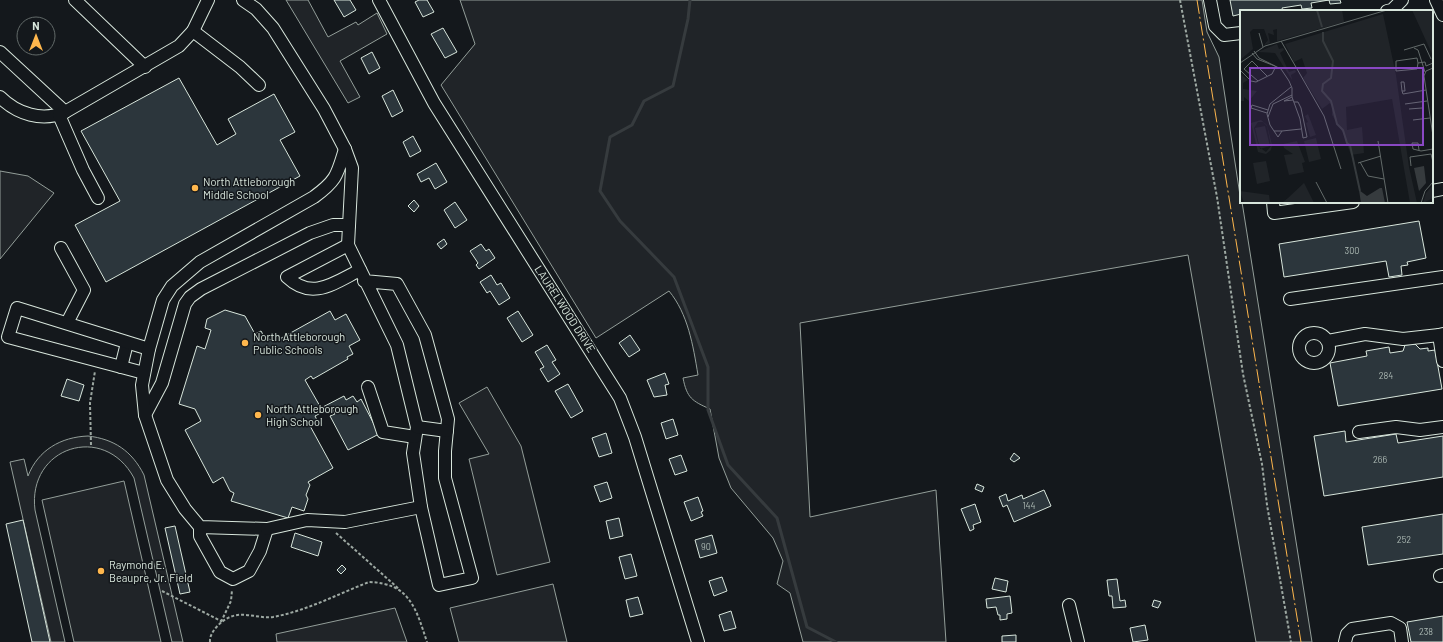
<svg xmlns="http://www.w3.org/2000/svg" width="1443" height="642" font-family="Barlow,sans-serif">
<style>
.green{fill:#202428;stroke:#939e99}
.lines{fill:none;stroke-linecap:round;stroke-linejoin:round}
.stream{stroke:#363b3e;stroke-width:3}
.building{fill:#2c363c;stroke:#d8e6dc}
.minor-casing{stroke:#d8e6dc;stroke-width:14}
.path{stroke:#9da8a2;stroke-width:2;stroke-dasharray:3 2;stroke-linecap:butt}
.minor{stroke:#14181c;stroke-width:12}
.power{stroke:#ffb74d;stroke-width:1;stroke-dasharray:14 3 2 3;stroke-linecap:butt}
.poi-dot{fill:#ffb74d;stroke:#14181c;stroke-width:1.5}
.labels{text-anchor:middle;stroke-width:3;stroke-linejoin:round;paint-order:stroke}
.number-label{font-size:9px;fill:#adbab4}
.poi-label{font-size:11px;fill:#d8e6dc;stroke:#14181c;text-anchor:start}
.street-label{font-size:11px;fill:#d8e6dc;stroke:#14181c}
.inset-river{fill:none;stroke:#363b3e;stroke-width:2}
.inset-road{fill:none;stroke:#626a69;stroke-width:1}
.view{fill:#8948c3;fill-opacity:0.15;stroke:#8948c3;stroke-width:2}
.inset-edge{fill:none;stroke:#d8e6dc;stroke-width:2}
</style>
<rect width="100%" height="100%" fill="#14181c"/>
<g class="green">
<path d="M286,0H308L328,37L356,22L358,25L377,13L387,34L340,61L360,97L348,103Z"/>
<path d="M460,0H1202L1207,32L1219,57L1241,202H1242L1312,642H1256L1188,255L800,323L810,517L936,490L946,642H803L790,593L777,584L783,561L773,538L731,488L719,458L710,409C692,401 687,398 683,378L698,375C693,345 688,314 669,291L596,338L441,85L475,44Z"/>
<path d="M0,171L28,176L54,193L0,259Z"/>
<path d="M487,387L521,446L550,562L497,575L469,459L489,454L459,403Z"/>
<path d="M88,436C114,439 132,451 144,475L183,642H172L134,478C104,422 27,447 35,510L65,642H51L10,462L24,459L28,476C38,450 61,437 88,436Z"/>
<path d="M124,481L161,642H74L42,500Z"/>
<path d="M553,584L567,642H459L450,608Z"/>
<path d="M395,608L407,642H277L276,634Z"/>
</g>
<g class="lines">
<path class="stream" d="M690,0L688,19L673,86L644,101L632,125L610,137L600,191L620,221L674,277L708,367V410L728,465L777,518L807,627L836,642"/>
</g>
<g class="building">
<path d="M334,0H350L356,10L344,17Z"/>
<path d="M419,0H427L434,12L423,17L415,2Z"/>
<path d="M1230,0H1340L1341,3L1330,4L1329,0L1311,3L1312,8L1302,9L1301,5L1282,8L1283,11H1241V14L1233,16Z"/>
<path d="M443,28L457,52L445,58L431,34Z"/>
<path d="M372,52L380,68L369,74L361,58Z"/>
<path d="M179,78L217,145L236,134L228,119L274,94L295,132L280,140L300,176L106,282L75,225L120,201L81,131Z"/>
<path d="M393,90L403,111L392,117L382,96Z"/>
<path d="M413,136L421,151L410,157L403,142Z"/>
<path d="M436,163L447,182L435,189L429,178L421,182L417,174Z"/>
<path d="M414,200L419,206L414,212L408,206Z"/>
<path d="M455,202L467,220L455,228L444,210Z"/>
<path d="M1419,221L1426,258L1407,262L1408,265L1401,266L1402,275L1389,277L1386,261L1284,277L1279,244Z"/>
<path d="M444,239L447,244L441,249L437,244Z"/>
<path d="M481,244L486,251L489,249L495,258L479,269L476,265L478,263L470,251Z"/>
<path d="M491,275L497,285L501,283L510,298L499,305L490,291L487,293L480,282Z"/>
<path d="M225,310L245,316L255,334L261,331L265,338L276,341L330,311L335,320L346,314L360,340L349,346L353,354L347,357L348,359L313,379L311,376L305,380L321,408L344,396L346,400L353,396L357,402L361,399L379,434L348,450L330,416L335,414L332,407L315,416L317,420L309,424L333,468L308,482L310,485L306,495L308,499L304,511L292,507L288,518L231,501L234,493L230,491L223,477L213,483L185,430L201,421L195,409L179,404L197,346L205,349L211,330L205,328L207,319Z"/>
<path d="M518,311L533,335L522,342L507,318Z"/>
<path d="M630,335L640,350L629,357L619,343Z"/>
<path d="M1415,344L1420,349L1428,348V351L1435,350L1442,389L1338,406L1330,363L1367,356L1366,351L1389,347L1390,353L1403,351L1405,345Z"/>
<path d="M547,345L556,360L552,362L560,374L548,382L540,369L544,367L535,352Z"/>
<path d="M665,373L669,384L665,385L667,395L654,397L647,380Z"/>
<path d="M67,379L84,385L79,401L61,396Z"/>
<path d="M568,384L583,411L571,418L555,391Z"/>
<path d="M673,419L678,435L666,439L661,423Z"/>
<path d="M1345,431L1346,442L1396,434L1398,443L1443,436V477L1324,496L1314,436Z"/>
<path d="M606,433L612,453L599,457L592,438Z"/>
<path d="M1014,453L1020,458L1014,462L1010,459Z"/>
<path d="M681,455L687,471L675,475L669,459Z"/>
<path d="M607,482L612,498L600,502L594,486Z"/>
<path d="M977,484L984,487L982,492L975,489Z"/>
<path d="M1044,490L1051,506L1014,522L1007,505L1003,507L999,497L1006,494L1008,501L1022,495L1023,499Z"/>
<path d="M698,497L703,511L701,512L703,516L691,521L684,502Z"/>
<path d="M975,504L981,522L973,525L974,529L970,531L961,509Z"/>
<path d="M1443,514V554L1368,565L1362,527Z"/>
<path d="M619,518L623,536L610,539L606,521Z"/>
<path d="M23,520L50,642H32L6,524Z"/>
<path d="M175,526L190,592L180,594L165,528Z"/>
<path d="M295,533L322,542L318,556L291,547Z"/>
<path d="M712,535L717,553L700,558L695,540Z"/>
<path d="M631,554L637,576L625,579L619,557Z"/>
<path d="M342,565L346,569L341,574L337,570Z"/>
<path d="M722,577L727,591L714,596L709,581Z"/>
<path d="M995,578L1008,581L1006,592L992,589Z"/>
<path d="M1117,579L1120,601L1125,600L1126,607L1113,608L1112,596H1109L1107,580Z"/>
<path d="M1010,596L1012,613L1007,614V619L1000,620V615H998L996,607L987,608L986,599Z"/>
<path d="M638,597L643,614L630,617L626,600Z"/>
<path d="M1154,600L1161,602L1158,608L1152,606Z"/>
<path d="M731,611L736,628L724,631L719,615Z"/>
<path d="M1443,616V642H1411L1407,622Z"/>
<path d="M1145,625L1148,640L1133,642L1130,628Z"/>
<path d="M1016,635V642H1002V636Z"/>
</g>
<g class="lines">
<defs>
<g id="minor">
<path d="M75,0L145,67"/>
<path d="M243,0L256,9L273,28L324,109L345,149L352,168L348,245L397,345L417,427L413,453L421,507L439,585L472,578L445,478V451L448,419L425,335L397,284L364,281"/>
<path d="M379,0L434,103L620,398L635,437L698,642"/>
<path d="M1210,0L1215,26L1224,35L1241,33"/>
<path d="M1436,0L1443,15"/>
<path d="M1387,11L1392,10L1402,0"/>
<path d="M193,31L240,67L259,85"/>
<path d="M0,52L65,112"/>
<path d="M0,97C17,114 42,122 65,112L179,46L193,31L208,0"/>
<path d="M59,115L83,170L98,198"/>
<path d="M1432,191L1443,189"/>
<path d="M1273,202L1274,213L1353,202"/>
<path d="M348,245L287,277C312,301 334,283 360,270"/>
<path d="M61,248L84,290L67,323"/>
<path d="M1290,299L1443,277"/>
<circle cx="1314" cy="348" r="15"/>
<path d="M1443,334L1439,335L1443,361"/>
<path d="M1328,341L1365,334L1403,339L1439,335"/>
<path d="M121,367L127,343"/>
<path d="M144,373L8,337L17,308L149,349"/>
<path d="M368,387L383,432L415,437"/>
<path d="M145,415L162,383L185,304L190,297L201,289L310,233L333,225H349"/>
<path d="M417,427L447,431"/>
<path d="M1359,432L1396,427L1420,430L1443,427"/>
<path d="M200,527L267,529L260,551L249,571L233,579L220,572L200,536V527L185,509L167,480L145,415L142,385L149,349L163,300L172,286L200,262L314,197C337,180 337,175 345,149"/>
<path d="M267,529L307,520L345,522L421,507"/>
<path d="M1440,576L1443,575"/>
<path d="M1069,605L1078,642"/>
<path d="M1345,642L1347,634L1352,629L1391,623L1400,628L1402,642"/>
</g>
</defs>
<use href="#minor" class="minor-casing"/>
<g class="path">
<path d="M1180,0L1217,197L1243,374L1262,464L1267,505L1291,642"/>
<path d="M91,445L90,403L95,371"/>
<path d="M336,533L399,589"/>
<path d="M162,591L221,621"/>
<path d="M221,622L231,601L232,590"/>
<path d="M210,642C209,632 222,620 230,617C244,611 259,619 273,617C306,611 338,594 369,582C410,583 416,609 427,642"/>
</g>
<use href="#minor" class="minor"/>
<path class="power" d="M1197,0L1301,642"/>
</g>
<g class="poi-dot">
<circle cx="195" cy="188" r="4"/>
<circle cx="245" cy="343" r="4"/>
<circle cx="258" cy="415" r="4"/>
<circle cx="101" cy="571" r="4"/>
</g>
<g class="labels">
<g class="number-label">
<text x="1352" y="254">300</text>
<text x="1386" y="379">284</text>
<text x="1380" y="463">266</text>
<text x="1029" y="509">144</text>
<text x="1404" y="543">252</text>
<text x="706" y="550">90</text>
<text x="1426" y="635">238</text>
</g>
<g class="poi-label">
<text x="203" y="186">North Attleborough<tspan x="203" dy="13">Middle School</tspan></text>
<text x="253" y="341">North Attleborough<tspan x="253" dy="13">Public Schools</tspan></text>
<text x="266" y="413">North Attleborough<tspan x="266" dy="13">High School</tspan></text>
<text x="109" y="569">Raymond E.<tspan x="109" dy="13">Beaupre, Jr. Field</tspan></text>
</g>
<g class="street-label">
<text transform="translate(565 309) rotate(57)" y="4">LAURELWOOD DRIVE</text>
</g>
</g>
<g transform="translate(1240 10)">
<rect width="193" height="193" fill="#14181c"/>
<path d="M0,0H102L104,12L37,31V19L33,20L34,25L28,23L30,33L24,35L28,30L24,19H13L10,22L13,39L0,50ZM172,0H193V46ZM143,4L156,65L169,157L177,193H170L152,89L106,97L107,120L122,117L124,143L111,145L103,123L92,105V95L90,93L82,99L63,68L67,63L62,48L54,52L45,34ZM37,34L39,39L43,38L44,40L40,43L49,62L55,60L56,62L51,65L52,70L35,43L18,42ZM0,64L8,70L3,73V79L17,81L9,91L4,87V91H0ZM68,104L76,125L70,127L66,113L68,112L65,106ZM21,110L27,115L32,135L31,140L26,144L18,142L11,113ZM18,112H23L27,116L31,136L26,142L19,137L14,118ZM25,116L30,136L20,139L15,118ZM76,128L81,149L69,152L64,131ZM57,131L65,152L62,153L64,162L49,165L44,145L53,144L44,138L43,134ZM26,151L30,171L17,174L13,153ZM64,173L74,193H42L48,188ZM193,175V188L183,193L186,183ZM0,181L29,185L30,193H4Z" fill="#202428" fill-rule="evenodd"/>
<path d="M184,156L186,173L179,181L174,158ZM140,178H142L145,193H121L119,180L127,186Z" fill="#363b3e"/>
<path class="inset-river" d="M77,0L82,17M83,22V31L93,51L91,68L83,74L82,81L91,91L97,114L103,120L107,133L110,135L120,181"/>
<path class="inset-road" d="M19,23L23,37M41,31L84,106L101,159M174,38L178,40L185,62M164,40L184,34L191,49M14,41L19,48L41,59L49,71L52,78V87L60,109L63,128L67,127L61,98L58,92H54M12,43L17,49L35,56M0,53L25,36L147,0M178,53L177,48L156,51V61L177,59L178,53L185,52L186,56L193,53M193,58L186,61L184,66L193,126M0,60L11,71L16,72L32,64L36,56M18,71L4,59L12,51L27,66M162,81H165L164,72H161L162,81L163,84L186,80M52,87L44,91L53,90M165,94L187,91M169,99L182,98M27,103L11,98L12,95L28,100M28,107L33,94L52,85M173,110L190,108M34,121H42L38,127L30,115L27,104L30,94L51,77M42,121L61,119M138,131L148,193M179,140L178,133H172L173,139L181,141L193,139M120,152L128,166L144,169M118,153L141,146M171,156L170,147L191,144L193,152M76,172L87,193M181,193L185,181L193,172"/>
<path class="view" d="M10,58H183V135H10Z"/>
<rect width="193" height="193" class="inset-edge"/>
</g>
<g transform="translate(36 36)"><circle r="19" fill="#14181c" stroke="#626a69"/>
<path d="M0-3L7 15L0 10L-7 15Z" fill="#ffb74d"/>
<text y="-6" font-size="11" font-weight="bold" text-anchor="middle" fill="#d8e6dc">N</text>
</g>
</svg>
